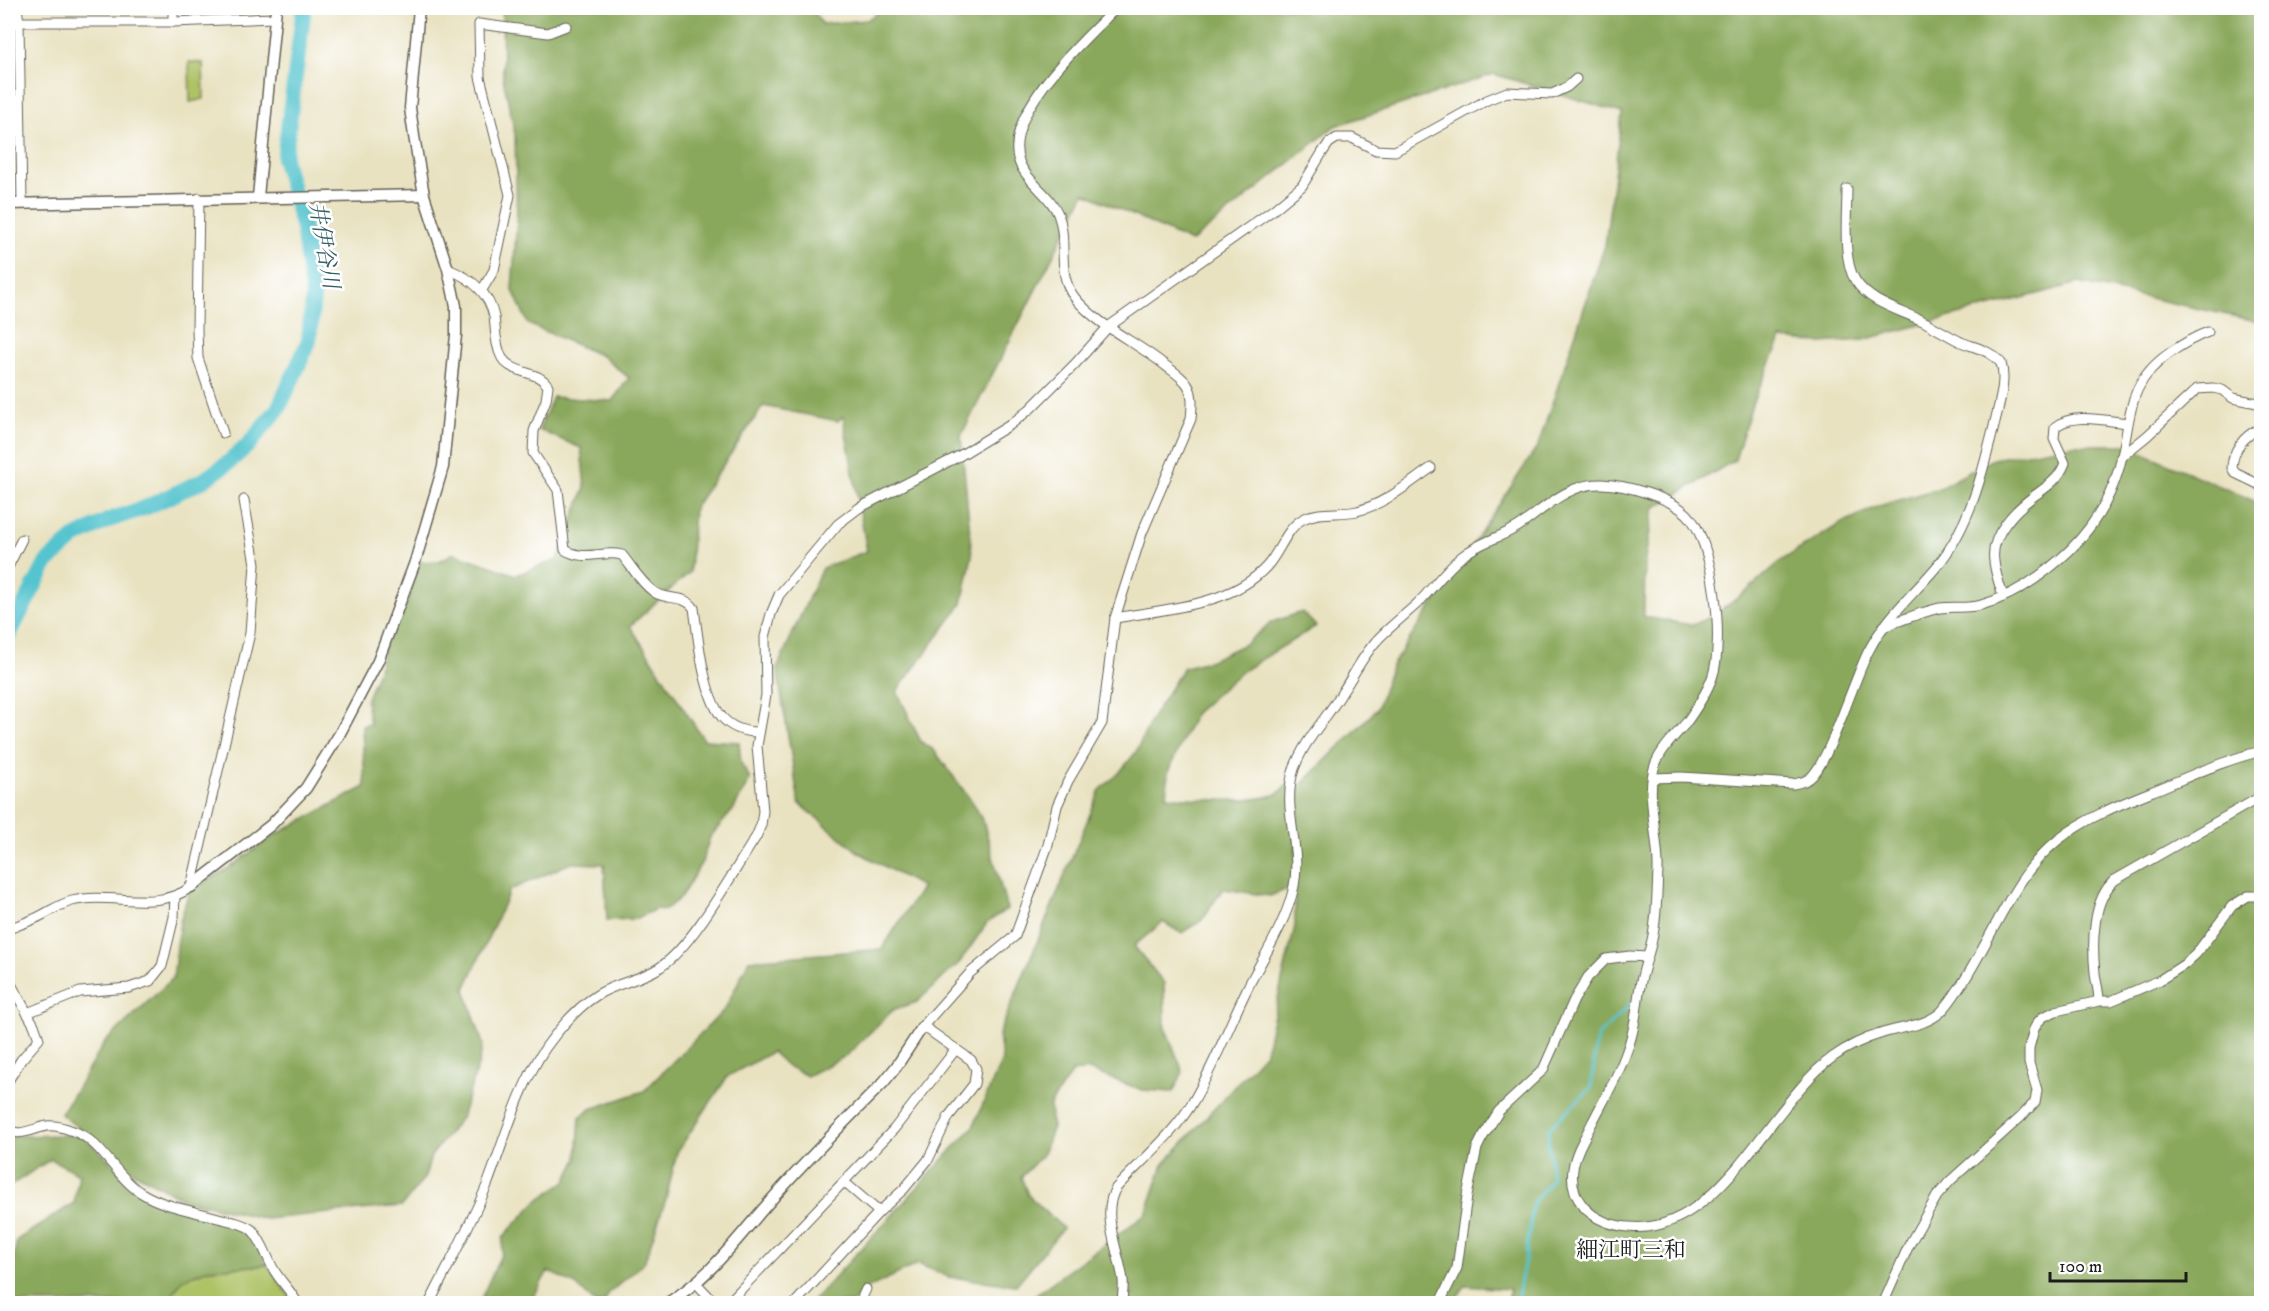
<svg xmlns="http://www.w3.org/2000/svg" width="2269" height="1311" font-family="'IM FELL DW Pica','Noto Serif JP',serif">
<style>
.green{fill:#aec266;stroke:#656f41;stroke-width:1.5}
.forest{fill:#8aa85b;stroke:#53623c;stroke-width:1.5}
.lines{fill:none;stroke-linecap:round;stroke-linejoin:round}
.stream{stroke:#57c4cf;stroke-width:3}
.river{stroke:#57c4cf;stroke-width:16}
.minor-casing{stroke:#646156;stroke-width:11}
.tertiary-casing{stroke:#646156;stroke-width:13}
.minor{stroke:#fff;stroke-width:9}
.tertiary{stroke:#fff;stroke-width:10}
.labels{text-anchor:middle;stroke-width:5;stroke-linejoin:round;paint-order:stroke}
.water-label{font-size:22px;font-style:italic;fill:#345f64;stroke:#fff}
.neighbourhood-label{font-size:22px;fill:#1c1c1c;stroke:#fff}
</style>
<rect width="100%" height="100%" fill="#fff"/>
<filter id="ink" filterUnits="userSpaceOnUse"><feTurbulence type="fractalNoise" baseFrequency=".0167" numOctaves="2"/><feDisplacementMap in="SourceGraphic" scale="12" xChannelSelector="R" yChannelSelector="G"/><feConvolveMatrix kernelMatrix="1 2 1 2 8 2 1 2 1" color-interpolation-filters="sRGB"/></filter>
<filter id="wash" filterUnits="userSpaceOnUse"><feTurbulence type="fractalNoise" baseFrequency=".008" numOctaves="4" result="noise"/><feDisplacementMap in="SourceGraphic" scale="24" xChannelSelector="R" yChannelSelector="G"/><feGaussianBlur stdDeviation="1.35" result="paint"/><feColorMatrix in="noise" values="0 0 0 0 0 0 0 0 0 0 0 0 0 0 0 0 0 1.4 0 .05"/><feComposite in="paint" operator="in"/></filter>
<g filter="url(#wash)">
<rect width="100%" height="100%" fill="#e9e2c1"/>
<g class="green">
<path d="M189,62L203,63L204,99L190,102Z"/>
<path d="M267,1265L295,1304H164L182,1280L208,1269Z"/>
</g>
<g class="forest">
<path d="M502,8H811L822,24L867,20L883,8H2261V322L2079,283L1863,340L1820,343L1781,339L1752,404L1735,460L1654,508L1645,559L1644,617L1692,625L1713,616L1748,590L1782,560L1840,524L1879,506L1940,488L1993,459L2073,445H2125L2261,504V1303L1506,1304L1510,1289L1465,1286L1452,1304L1024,1303L1146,1214L1163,1165L1265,1053L1295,926V865L1288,889L1270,896L1223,889L1201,921L1181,933L1163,922L1134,946L1164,983L1165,1027L1183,1072L1173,1092L1142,1090L1089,1070L1072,1072L1050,1105L1052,1129L1043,1154L1021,1177L1028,1195L1063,1228L1016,1285L949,1277L918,1264L866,1289L852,1303H811L973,1127L1002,1060L999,1034L1100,790L1119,773L1136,752L1152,718L1183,668L1211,660L1245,644L1272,622L1302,612L1316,626L1241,672L1195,713L1168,772L1166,796C1195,799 1254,805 1278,793C1283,790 1288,784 1292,780L1296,859L1299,787L1377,709L1391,667L1538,446L1605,245L1622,113L1494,74L1335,126L1191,242L1085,193L961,436L972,556L962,604L897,691L921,742L934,750L975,806L984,824L1007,909L987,923L960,962L917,1002L893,1010L846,1056L807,1076L787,1066L772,1052L728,1076L677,1152L666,1199L644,1263L609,1293L604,1303H595L576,1285L548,1271L530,1303H479L502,1253L503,1237L538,1200L566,1181L577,1159L580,1117L591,1109L644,1091L725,1009L749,960L882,949L922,887L858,852L799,803L777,668L822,568L867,551L843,416L838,421L763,406L694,508L690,572L630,626L704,740L739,742L741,763L750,779L733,810L710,837L702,862L681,897L665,910L656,909L635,919L607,920L604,864L571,863L510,890L465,989L483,1044L479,1062L461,1118L431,1156L425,1177L402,1206L266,1219L185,1200L130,1170L61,1114L105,1042L173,978L180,922L189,891L229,868L273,836L365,787L362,726L370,724L366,701L378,670L386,639L407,604L420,562L439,561L454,553L516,575L557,560L585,488L581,448L539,430L553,397L612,401L629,378L602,356L528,324L512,288L517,221L515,134L503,78Z"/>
<path d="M82,1135L148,1196L251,1230L267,1265L208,1269L182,1280L167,1303H8V1286L17,1240L74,1203L79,1174L51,1159L8,1187V1136Z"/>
</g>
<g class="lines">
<path class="stream" d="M1516,1304L1526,1255L1533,1203L1552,1179L1548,1139L1549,1128L1591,1088L1597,1037L1635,999"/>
<path class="river" d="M8,636L47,562L74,538L109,520L147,507L204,480L228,463L249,444L278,409L292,379L309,341L313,296L303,228L284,160L304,8"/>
</g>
</g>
<g filter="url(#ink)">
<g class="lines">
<defs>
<g id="minor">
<path d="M17,8L19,22L22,203"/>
<path d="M8,22H173L275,18"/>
<path d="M173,22V8"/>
<path d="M199,198L197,329L198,358L223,433"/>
<path d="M448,269C471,278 489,292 494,317C496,331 495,345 502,358C513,375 539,370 548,386L546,400L534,431L533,453L558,490L565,550C586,562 601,550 622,555C632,567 641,583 654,592C667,601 684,594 694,608C698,637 703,693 721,716C731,728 744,732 758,732"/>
<path d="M482,290L494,270L510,195L480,77L479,24L548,33L566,26"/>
<path d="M2262,427C2244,436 2233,448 2232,468L2235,473L2262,486"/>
<path d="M2121,457L2147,436L2197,389L2213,388L2222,390L2233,398L2262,404"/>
<path d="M8,567L22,539"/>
<path d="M2003,597C2000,585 1995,573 1994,561C1990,535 2015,510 2034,496C2048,486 2059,479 2065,463L2054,439L2055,427C2073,412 2106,421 2127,423"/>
<path d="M1115,618C1165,609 1231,606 1267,566C1280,552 1286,528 1303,519C1320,510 1339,515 1357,511C1385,504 1408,484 1431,468"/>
<path d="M1883,627C1902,620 1921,612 1940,608C1954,606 1967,609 1981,605C2014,596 2045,574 2070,550C2093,527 2110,500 2119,468C2133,419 2123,385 2171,352C2183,344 2194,337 2208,332"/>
<path d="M1653,778L1681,777L1793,784C1799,783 1805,782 1810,778C1829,763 1854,678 1869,650C1887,616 1914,594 1938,565C1970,525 1982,475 1994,426C1998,407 2007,382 2001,363C1990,350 1976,348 1961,342C1949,336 1937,329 1925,322C1901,310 1870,304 1855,280C1842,259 1847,213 1847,189"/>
<path d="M8,929C16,926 25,923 34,919C46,914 59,904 72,901C112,891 156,913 191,887L250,633L255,564L244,500"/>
<path d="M8,979L34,1025L39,1039L21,1060L8,1081"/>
<path d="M2099,1001C2099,991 2096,983 2095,973C2092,944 2092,899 2115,880L2262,796"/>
<path d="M27,1013L80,992L129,988L150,981L162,966L174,917L175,896"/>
<path d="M8,1129C18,1138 34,1128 47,1126C56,1125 65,1128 73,1131C101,1140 115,1176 140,1192C163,1207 195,1211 222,1219C231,1221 245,1224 252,1230C262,1240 267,1258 274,1270C281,1282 291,1291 298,1304"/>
<path d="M844,1182L879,1212"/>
<path d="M696,1283L716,1304"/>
<path d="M429,1304C449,1264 470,1226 487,1185C505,1139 518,1088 546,1047C559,1029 578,1007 597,995C616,983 640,980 659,968C694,945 732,873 756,837L761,825L763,811L757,746L766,695L765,637L771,614L779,595L838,524L859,508L961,455L1010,425L1030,409L1075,364L1108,327L1273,210L1302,186L1322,153L1329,143L1337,138H1352L1376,150L1395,151L1487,100L1507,92L1552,94L1567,87L1576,79"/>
<path d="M727,1304L894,1129L956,1049"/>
<path d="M794,1304L879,1212L904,1189L928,1160L949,1116L974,1084L976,1069L971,1060L923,1026L970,973L1015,936L1048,845L1057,806L1068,781L1102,723L1115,618L1142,533L1191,419C1192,408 1194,394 1187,384C1182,377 1173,371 1166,366C1137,342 1099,327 1075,298C1055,273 1069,242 1058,214C1050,194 1028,183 1020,164C999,116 1085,39 1116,8"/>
<path d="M859,1304L866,1289"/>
<path d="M1122,1304C1122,1295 1124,1288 1123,1280C1119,1251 1100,1214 1116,1188C1142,1160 1175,1133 1194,1100C1216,1062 1231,1020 1251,981C1267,951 1287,920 1294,886C1302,847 1281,808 1294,769C1304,740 1328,717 1343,691C1355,673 1364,653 1380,637C1392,625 1406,614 1419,602C1434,587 1446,568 1464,555C1481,541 1504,537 1522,524C1546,507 1569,483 1602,484C1626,485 1669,497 1687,514C1714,540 1725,643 1712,678C1706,694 1696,709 1686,723C1675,736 1661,749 1655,765C1645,795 1659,838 1658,870C1657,891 1657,914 1653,935C1650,952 1643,969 1640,986C1637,1003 1636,1021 1631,1038C1623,1067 1607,1094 1593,1121C1586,1136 1575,1152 1573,1169C1571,1183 1574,1195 1583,1206C1594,1219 1612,1226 1629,1227C1719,1237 1770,1102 1833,1057C1847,1047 1863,1039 1880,1034C1900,1027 1924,1027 1941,1012C1950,1003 1957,991 1964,981C1994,934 2014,875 2058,840C2090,815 2126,802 2163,787C2195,774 2228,759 2262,751"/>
<path d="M1439,1304L1457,1268L1467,1196L1477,1148L1482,1138L1499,1111L1543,1070L1574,1000L1588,977L1606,959L1630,956L1647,957"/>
<path d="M1883,1304L1909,1245L1937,1196L1950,1181L2021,1117L2035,1102L2037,1090L2029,1063V1048L2034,1029L2038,1022L2043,1017L2056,1011L2099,1001H2111L2160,980L2185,964L2196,954L2232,906L2248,896H2262"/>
</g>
<g id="tertiary">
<path d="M258,197L276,8"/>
<path d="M8,204L424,195"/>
<path d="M191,887L271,825L306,788L339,735L378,661L415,562L443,467L456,335V306L448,269L424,195L414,136L410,108L419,8"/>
<path d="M666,1304C713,1275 736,1239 772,1199C808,1159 845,1121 883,1083L896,1067L923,1026"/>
</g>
</defs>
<use href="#minor" class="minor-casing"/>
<use href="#tertiary" class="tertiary-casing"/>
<use href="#minor" class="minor"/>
<use href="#tertiary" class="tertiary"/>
</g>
</g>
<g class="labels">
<g class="water-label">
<text transform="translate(325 245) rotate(80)" y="8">井伊谷川</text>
</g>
<g class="neighbourhood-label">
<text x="1631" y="1257">細江町三和</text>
</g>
</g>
<rect width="2269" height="1311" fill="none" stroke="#fff" stroke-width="30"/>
<path d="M2050 1272v9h136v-9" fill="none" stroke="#1c1c1c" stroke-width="3"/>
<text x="2059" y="1272" font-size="18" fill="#1c1c1c" stroke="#ffffff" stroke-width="4.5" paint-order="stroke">100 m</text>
</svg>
